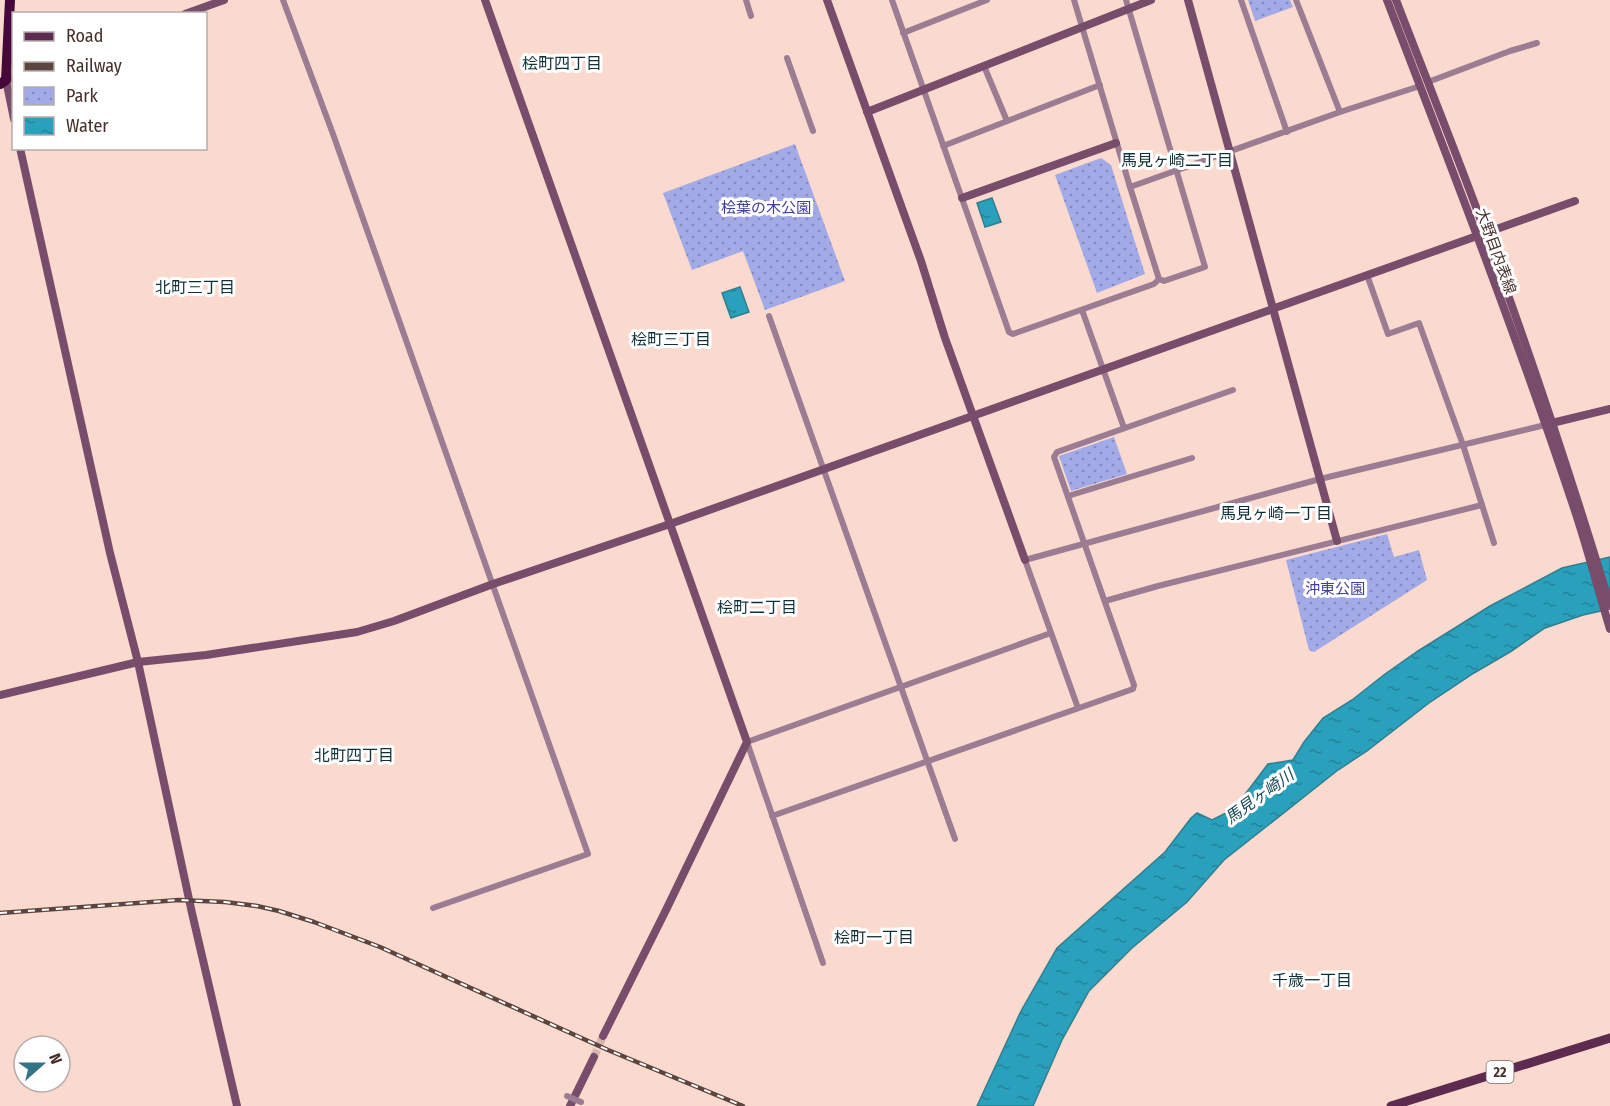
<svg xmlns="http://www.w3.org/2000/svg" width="1610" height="1106" font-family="'Fira Sans Condensed','Noto Sans JP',sans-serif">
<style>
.park{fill:url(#park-dots)}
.water{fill:url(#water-ripples);stroke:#327e90;stroke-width:1.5}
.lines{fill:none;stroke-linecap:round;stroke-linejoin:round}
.secondary-tunnel{stroke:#d6b7ae;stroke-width:8;stroke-dasharray:8 4;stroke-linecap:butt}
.street{stroke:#9b7c92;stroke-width:6}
.secondary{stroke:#784c6b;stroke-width:8}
.primary{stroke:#5d2a50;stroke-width:9}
.highway{stroke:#450839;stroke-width:10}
.rail-casing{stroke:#5c453f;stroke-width:4.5}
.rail{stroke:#fff;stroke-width:2;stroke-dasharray:7;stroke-linecap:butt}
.street-bridge{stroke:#9b7c92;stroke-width:6}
.labels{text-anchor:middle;stroke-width:6;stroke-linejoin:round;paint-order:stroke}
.shield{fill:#fff;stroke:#7e6e6a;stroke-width:1.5}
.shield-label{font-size:14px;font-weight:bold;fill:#46302a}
.park-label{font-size:15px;fill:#3f4197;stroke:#fff}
.street-label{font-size:15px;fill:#46302a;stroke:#fff}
.neighbourhood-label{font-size:16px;fill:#103038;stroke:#fff}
.water-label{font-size:16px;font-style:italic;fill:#184855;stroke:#fff}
</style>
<defs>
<pattern id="park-dots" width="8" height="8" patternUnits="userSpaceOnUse" patternTransform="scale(1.5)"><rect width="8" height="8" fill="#a2aae7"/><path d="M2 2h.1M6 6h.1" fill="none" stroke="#868bbb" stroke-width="1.8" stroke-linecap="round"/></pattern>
<pattern id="water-ripples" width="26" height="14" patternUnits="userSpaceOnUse" patternTransform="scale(1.5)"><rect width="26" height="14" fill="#29a0bc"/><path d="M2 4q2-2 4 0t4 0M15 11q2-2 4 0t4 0" fill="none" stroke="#258399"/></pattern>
</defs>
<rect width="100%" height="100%" fill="#fad9cf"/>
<g class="park">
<path d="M1248,0H1290L1293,7L1255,21Z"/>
<path d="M795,144L845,281L765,310L743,251L692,270L663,193Z"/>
<path d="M1101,158L1111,165L1145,274L1097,293L1055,175Z"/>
<path d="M1114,437L1127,474L1071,491L1059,456Z"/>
<path d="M1387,534L1394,557L1419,550L1427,580L1314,652L1309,650L1286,560Z"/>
</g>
<g class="water">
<path d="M992,198L1001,222L985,227L977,203Z"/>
<path d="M740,287L749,312L731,318L722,293Z"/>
<path d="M1610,557V609L1583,615L1545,628L1510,652L1474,673L1429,703L1367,751L1338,770L1224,860L1187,902L1132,948L1089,991L1062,1040L1033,1106H977L1021,1011L1057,948L1165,852L1191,818L1197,813L1212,820L1234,809L1268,764L1293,760L1304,742L1323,718L1352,700L1385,674L1418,651L1490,606L1562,568Z"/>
</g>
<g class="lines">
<path class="secondary-tunnel" d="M594,1057L603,1036"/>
<g class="street">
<path d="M283,0L333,134L588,854L433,908"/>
<path d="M746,0L751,16"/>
<path d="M892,0L1009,332L1013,334L1154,284L1159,279L1130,187L1074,0"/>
<path d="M1126,0L1205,267L1164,281L1159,279"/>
<path d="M1241,0L1287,132"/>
<path d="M1296,0L1340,112"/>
<path d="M903,33L987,0"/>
<path d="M787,58L813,131"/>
<path d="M984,66L1007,121"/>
<path d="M1428,82L1510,51L1537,43"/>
<path d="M943,146L1100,85"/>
<path d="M1130,187L1340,112L1420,86"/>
<path d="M1367,275L1388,334L1419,323L1463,445L1494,543"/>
<path d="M1082,310L1124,428"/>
<path d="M769,316L955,839"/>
<path d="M1068,496L1192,458"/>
<path d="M1105,601L1158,586L1482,505"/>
<path d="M1078,708L1025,560L1320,479L1545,425"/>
<path d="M772,816L1133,689L1134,685L1054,457L1057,452L1233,390"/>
<path d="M823,963L747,742L1051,633"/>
</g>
<g class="secondary">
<path d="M485,0L747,742L666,910L603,1036"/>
<path d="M827,0L921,261L945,338L1025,560"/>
<path d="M1188,0L1337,541"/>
<path d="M1387,0C1452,169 1518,339 1575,511C1588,550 1598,590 1610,629"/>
<path d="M1396,0C1426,78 1457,155 1486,234C1531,356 1572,480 1610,605"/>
<path d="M185,14L224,0"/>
<path d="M14,78L6,80L14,119"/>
<path d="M867,112L1151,0"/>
<path d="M20,148L110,553L138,662L192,913L237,1106"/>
<path d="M962,198L1116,143"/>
<path d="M1552,423L1610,409"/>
<path d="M0,695L138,662L206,655L357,632L394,621L493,584L670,524L1575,201"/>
<path d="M570,1106L594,1057"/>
</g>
<path class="primary" d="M1391,1106L1610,1038"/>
<path class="highway" d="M0,84L6,80L10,0"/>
<defs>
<path id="rail" d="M0,913L179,900L225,902L257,906L279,911L314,922L380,947L608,1050L743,1106"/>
</defs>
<use href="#rail" class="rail-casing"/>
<use href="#rail" class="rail"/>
<path class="street-bridge" d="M567,1096L581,1102"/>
</g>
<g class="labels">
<rect class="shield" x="1486.5" y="1061" width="27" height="22" rx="4.5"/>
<g class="shield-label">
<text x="1500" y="1077">22</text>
</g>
<g class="park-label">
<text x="766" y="213">桧葉の木公園</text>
<text x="1335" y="594">沖東公園</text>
</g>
<g class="street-label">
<text transform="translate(1496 251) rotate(70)" y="5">大野目内表線</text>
</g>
<g class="neighbourhood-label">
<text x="562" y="69">桧町四丁目</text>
<text x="1177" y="166">馬見ヶ崎二丁目</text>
<text x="195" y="293">北町三丁目</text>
<text x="671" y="345">桧町三丁目</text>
<text x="1276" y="519">馬見ヶ崎一丁目</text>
<text x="757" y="613">桧町二丁目</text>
<text x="354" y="761">北町四丁目</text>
<text x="874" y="943">桧町一丁目</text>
<text x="1312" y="986">千歳一丁目</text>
</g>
<g class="water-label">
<text transform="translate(1259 796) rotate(-36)" y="6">馬見ヶ崎川</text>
</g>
</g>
<rect x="12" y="12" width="195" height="138" fill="#ffffff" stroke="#b5acaa" stroke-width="1.5"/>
<rect x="24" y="32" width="30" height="9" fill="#5d2a50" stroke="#b5acaa" stroke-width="1.5"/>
<text x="66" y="42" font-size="18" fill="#46302a">Road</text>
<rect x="24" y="62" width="30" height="9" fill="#5c453f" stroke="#b5acaa" stroke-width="1.5"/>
<text x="66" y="72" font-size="18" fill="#46302a">Railway</text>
<rect x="24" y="87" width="30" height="18" fill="url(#park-dots)" stroke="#b5acaa" stroke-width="1.5"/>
<text x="66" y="102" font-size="18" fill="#46302a">Park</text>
<rect x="24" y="117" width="30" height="18" fill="url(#water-ripples)" stroke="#b5acaa" stroke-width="1.5"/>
<text x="66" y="132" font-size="18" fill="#46302a">Water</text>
<g transform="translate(42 1064) rotate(69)"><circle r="28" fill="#ffffff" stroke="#b5acaa" stroke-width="1.5"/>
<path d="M0-4.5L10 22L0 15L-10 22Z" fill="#337587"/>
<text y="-9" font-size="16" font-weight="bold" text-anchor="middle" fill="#46302a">N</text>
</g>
</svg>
